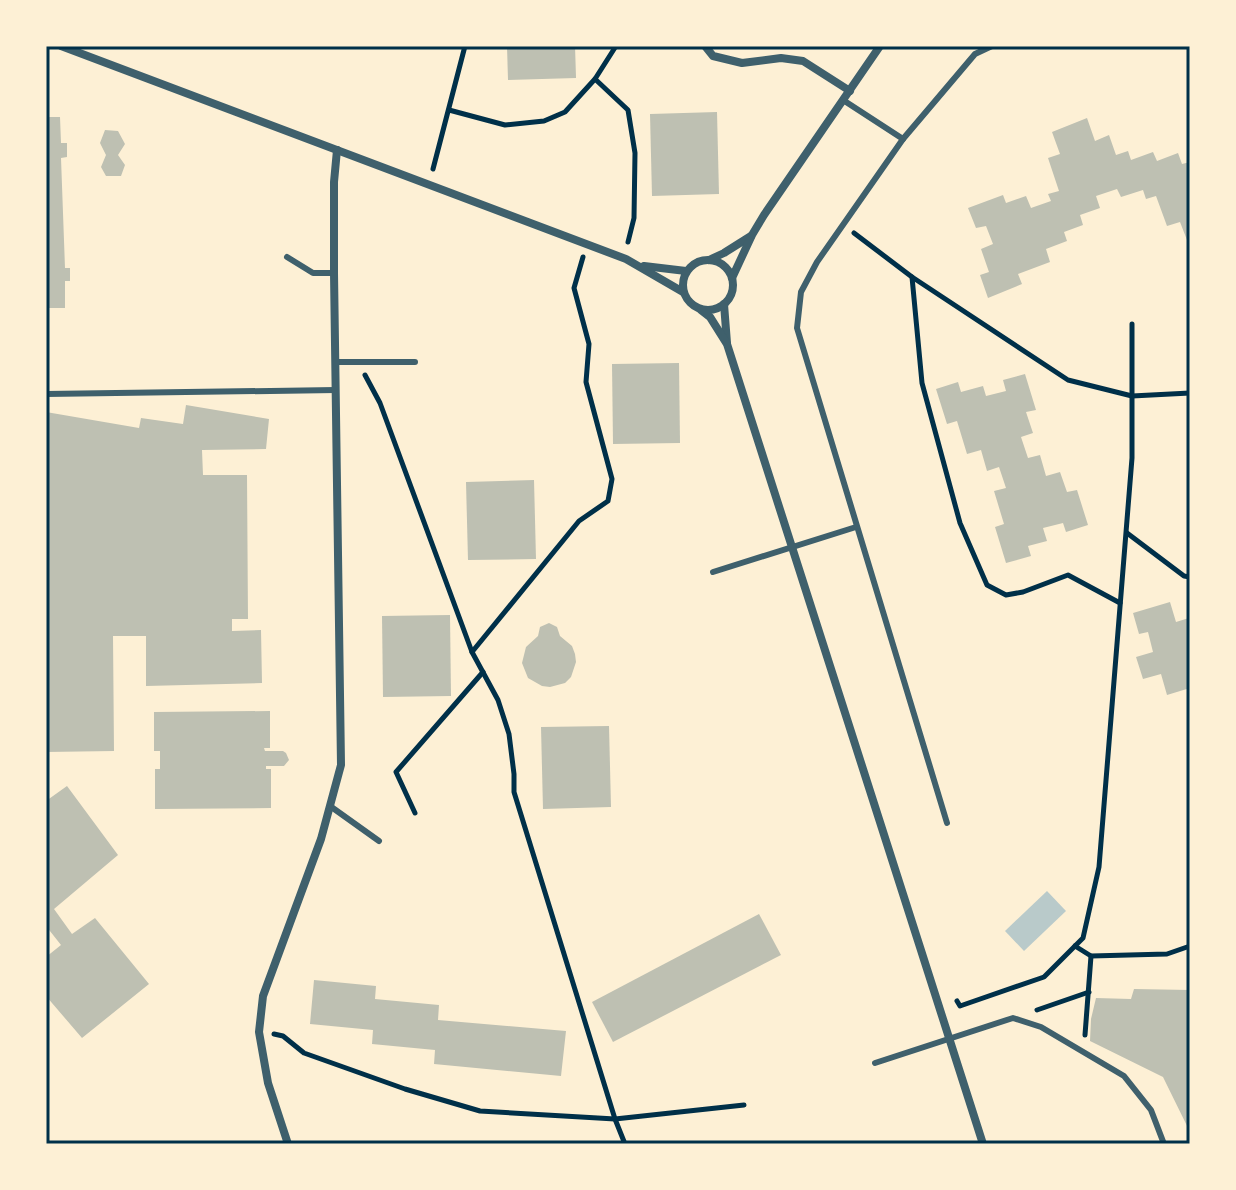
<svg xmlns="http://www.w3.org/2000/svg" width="1236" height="1190" font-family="Ubuntu,sans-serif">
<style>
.green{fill:#b9caca}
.building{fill:#bec0b2}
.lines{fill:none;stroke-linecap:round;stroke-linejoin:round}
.path{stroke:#003049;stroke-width:5}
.service{stroke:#3f606c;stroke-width:6}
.minor{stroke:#3f606c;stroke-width:8}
.neatline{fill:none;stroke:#003049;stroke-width:3}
</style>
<rect width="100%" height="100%" fill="#fdf0d5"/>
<path class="green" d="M1047,891L1066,911L1024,951L1005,931Z"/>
<g class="building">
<path d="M507,46H575L576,78L508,80Z"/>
<path d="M717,112L719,194L652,196L650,114Z"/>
<path d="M46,117H60L61,143H67V157L61,158L65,268H70V281H65V308H46Z"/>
<path d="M1087,118L1095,141L1109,135L1116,155L1128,151L1131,160L1153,152L1157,161L1178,153L1182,164L1190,162V239L1187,240L1180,222L1167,226L1156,196L1146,199L1143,190L1121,197L1117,189L1096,196L1100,208L1080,215L1083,225L1064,232L1067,241L1046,249L1050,262L1018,274L1022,284L988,298L980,275L989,272L981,249L993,244L986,226L976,228L968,208L1003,195L1006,203L1026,196L1031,208L1051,201L1048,194L1059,191L1048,158L1060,154L1052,132Z"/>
<path d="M105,130L118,131L125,144L118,155L125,165L121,176H106L101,167L106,155L100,143Z"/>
<path d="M679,363L680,443L613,444L612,364Z"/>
<path d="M1025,374L1036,410L1026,412L1033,433L1021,437L1028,458L1040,455L1046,476L1060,472L1067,492L1077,490L1088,525L1066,532L1063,523L1043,528L1047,541L1028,546L1031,556L1006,563L995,527L1004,524L994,491L1006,488L999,467L987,471L981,450L967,454L957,421L947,424L936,389L958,382L961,392L983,386L986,396L1006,391L1003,380Z"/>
<path d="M186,405L269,419L266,449L202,450L203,475H247L248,619H232V631L261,630L262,683L146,686V636H113L114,751L46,752V412L139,428L141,418L183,424Z"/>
<path d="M534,480L536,559L468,560L466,482Z"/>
<path d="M1170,602L1176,622L1189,618L1190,621V688L1167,695L1161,674L1143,679L1136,657L1153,652L1148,632L1139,634L1133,613Z"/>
<path d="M450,615L451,696L383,697L382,616Z"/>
<path d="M549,623L557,627L560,636L572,646L575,654L576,662L571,677L565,683L550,687L542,686L528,678L522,663L526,647L538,636L540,627Z"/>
<path d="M270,711V748H264L265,751H283L286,753L289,760L284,766H266V769H271V808L155,809V769H160V751H154V712Z"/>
<path d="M609,726L611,807L543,809L541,727Z"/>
<path d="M67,786L118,855L54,909L72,934L95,918L149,984L82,1038L46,996V957L61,945L46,926V801Z"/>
<path d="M759,914L781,955L613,1042L592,1002Z"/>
<path d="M314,980L376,986L375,999L439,1005L438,1020L566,1031L561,1076L434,1064L435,1050L372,1044L373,1030L310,1024Z"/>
<path d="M1134,989L1190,990V1132L1163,1077L1090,1041L1091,1019L1096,998L1131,999Z"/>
</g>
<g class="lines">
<g class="path">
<path d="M616,46L595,79L628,110L635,153L634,218L628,242"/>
<path d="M449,110L505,125L544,121L565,112L595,79"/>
<path d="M433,169L465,46"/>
<path d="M854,233L912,277L922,383L960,523L987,585L1006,595L1023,592L1068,575L1120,603"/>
<path d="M912,277L1068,380L1132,396L1190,393"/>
<path d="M365,375L380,403L472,652L498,700L509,734L514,774V792L615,1119L625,1144"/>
<path d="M1127,533L1184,576L1190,577"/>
<path d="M472,652L579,521L608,501L612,479L586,382L589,344L574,288L583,257"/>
<path d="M415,813L396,772L483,672"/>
<path d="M1075,946L1091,956L1167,954L1190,946"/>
<path d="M957,1001L960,1006L1044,977L1083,938L1099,867L1132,458V324"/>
<path d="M1037,1010L1089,992"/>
<path d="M274,1034L283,1036L304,1053L405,1089L480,1111L615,1119L744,1105"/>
<path d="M1085,1035L1091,956"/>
</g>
<g class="service">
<path d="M843,100L903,139"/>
<path d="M287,257L313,273H334"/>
<path d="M336,362H415"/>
<path d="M46,394L336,390"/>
<path d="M713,572L856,527"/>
<path d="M330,806L379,841"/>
<path d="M947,823L797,328L801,292L817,262L903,139L975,54L992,46"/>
<path d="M875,1063L1013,1018L1041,1027L1124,1076L1151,1110L1164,1144"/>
</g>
<g class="minor">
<path d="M61,46L626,259L683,292"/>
<path d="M705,46L713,56L742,63L781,58L803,61L850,91"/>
<circle cx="708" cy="285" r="25"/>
<path d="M709,260L724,253L751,236"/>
<path d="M644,266L686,271"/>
<path d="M732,278L752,235L764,215L880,46"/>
<path d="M724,304L727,343"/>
<path d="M701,310L710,317L727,344L983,1144"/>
<path d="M288,1144L268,1083L259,1032L263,996L321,839L341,765L334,273V182L337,150"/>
</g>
</g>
<rect width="1236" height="1190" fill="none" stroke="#fdf0d5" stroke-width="96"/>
<rect x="48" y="48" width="1140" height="1094" class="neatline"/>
</svg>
